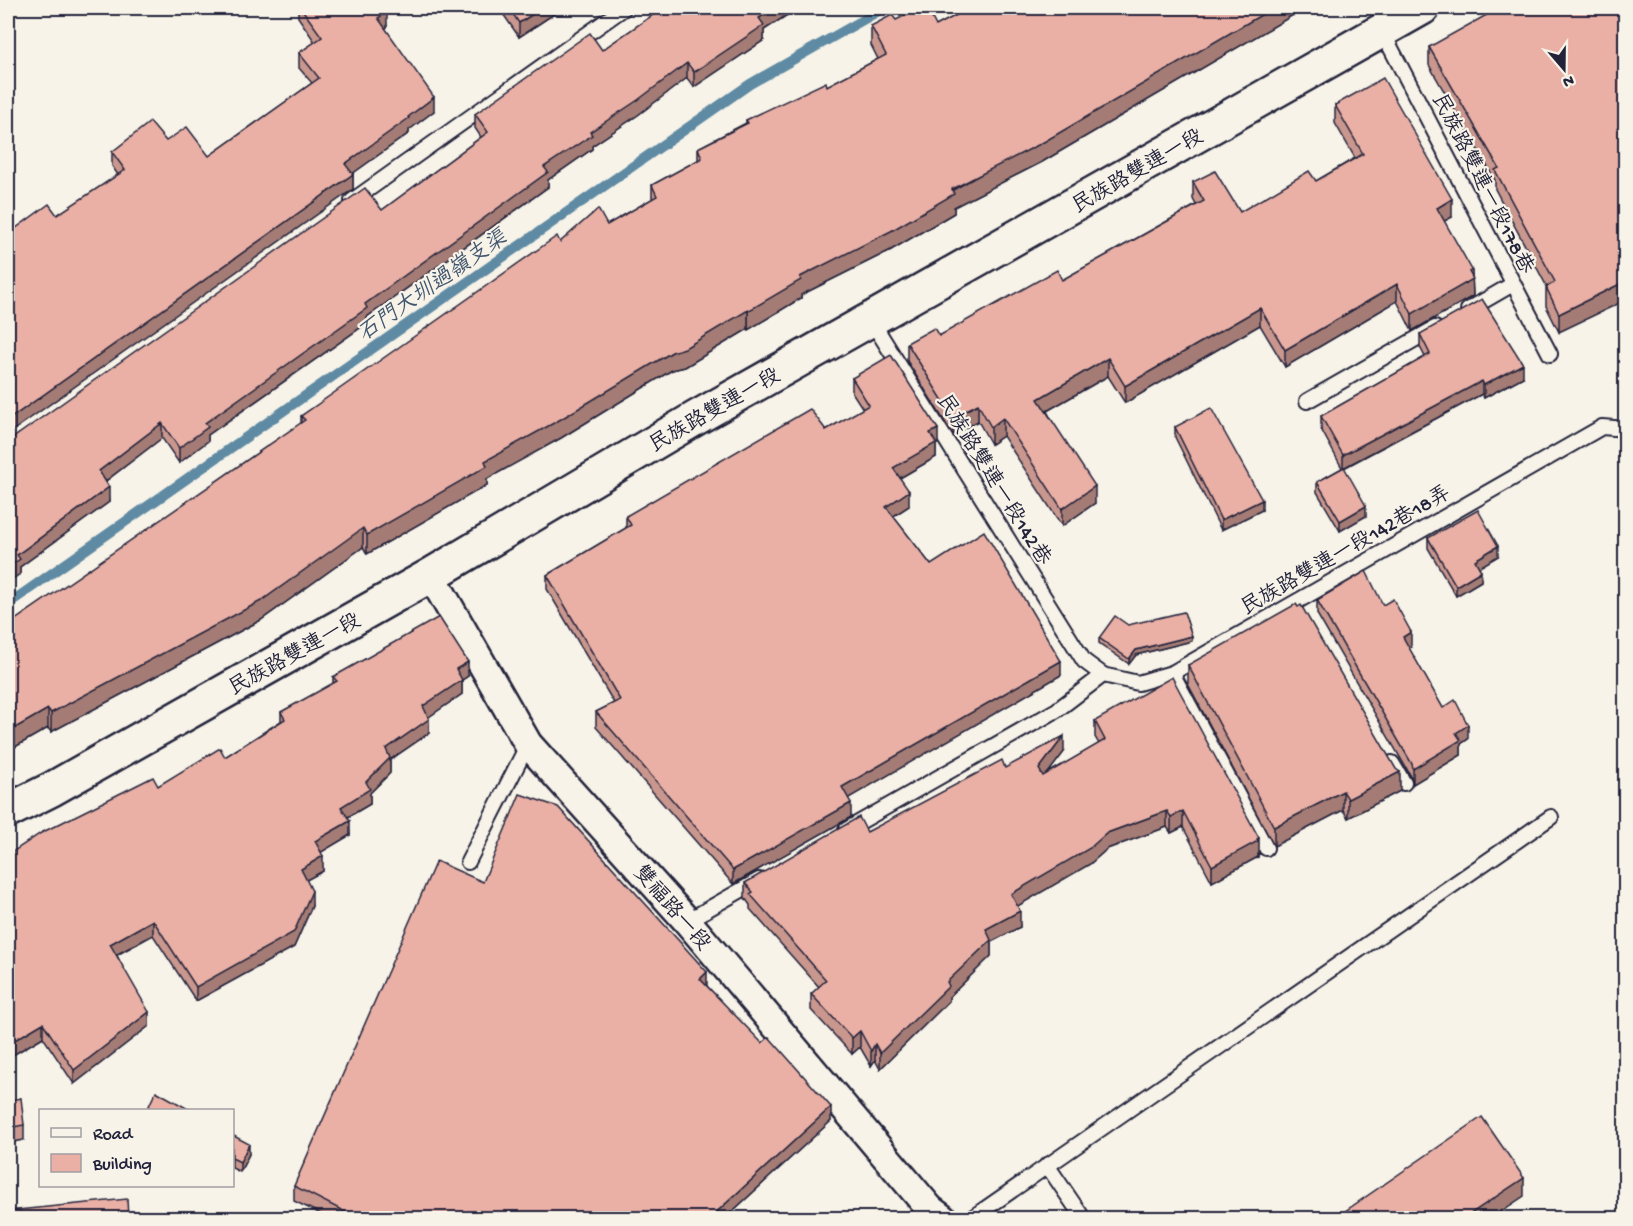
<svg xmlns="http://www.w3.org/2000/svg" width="1633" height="1226" font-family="'Gochi Hand','LXGW WenKai TC',sans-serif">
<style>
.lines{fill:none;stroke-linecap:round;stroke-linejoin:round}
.stream{stroke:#5f8aa3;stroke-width:10}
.lane-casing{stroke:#22223b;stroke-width:18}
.street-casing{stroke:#22223b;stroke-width:32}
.secondary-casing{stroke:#22223b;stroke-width:38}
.lane{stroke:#f7f3e8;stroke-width:14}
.street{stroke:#f7f3e8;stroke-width:27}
.secondary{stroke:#f7f3e8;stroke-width:33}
.wall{fill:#c9978e;stroke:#22223b;stroke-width:1.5}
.shaded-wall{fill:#a47b74;stroke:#22223b;stroke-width:1.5}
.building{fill:#eab0a5;stroke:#22223b;stroke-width:1.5}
.labels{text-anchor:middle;stroke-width:4.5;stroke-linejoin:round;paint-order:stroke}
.street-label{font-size:21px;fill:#22223b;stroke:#f7f3e8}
.water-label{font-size:22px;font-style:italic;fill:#41566f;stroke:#f7f3e8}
</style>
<rect width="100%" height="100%" fill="#f7f3e8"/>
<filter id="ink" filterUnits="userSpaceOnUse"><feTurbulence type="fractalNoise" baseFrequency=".0167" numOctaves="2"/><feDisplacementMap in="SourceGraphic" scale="12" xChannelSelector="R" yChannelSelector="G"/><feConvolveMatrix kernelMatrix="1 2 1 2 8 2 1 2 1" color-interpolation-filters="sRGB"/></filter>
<g filter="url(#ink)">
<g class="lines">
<path class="stream" d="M8,604L750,84L884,8"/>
<defs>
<g id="lane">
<path d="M1382,31L1550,354"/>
<path d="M352,201L624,8"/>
<path d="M1468,310L1513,284"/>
<path d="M871,320L1084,661L1103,675L1138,683L1172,673L1602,427L1626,429"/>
<path d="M1307,401L1435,328"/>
<path d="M1172,673L1266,848"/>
<path d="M1392,763L1404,783"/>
<path d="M846,830L1057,710L1103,675"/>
<path d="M468,862L528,744"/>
<path d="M687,921L759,880"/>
<path d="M1047,1165L1083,1218"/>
<path d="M972,1218L1551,817"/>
</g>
<path id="street" d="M431,575L528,744L687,921L930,1209L942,1218"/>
<path id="secondary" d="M8,811L52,789L431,575L696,418L1422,8"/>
</defs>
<use href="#lane" class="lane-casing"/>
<use href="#street" class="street-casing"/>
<use href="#secondary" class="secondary-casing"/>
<use href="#lane" class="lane"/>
<use href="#street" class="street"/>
<use href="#secondary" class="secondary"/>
</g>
<g class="wall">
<path d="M298,8H384L387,27L385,28L434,111L409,130V133L353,173V189L118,175L112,166V152L166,141L209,156L312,83L299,68V53L315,42L298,17Z"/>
<path d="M499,8H563L519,37Z"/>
<path d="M663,8H798L764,30V40L694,87L687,78L638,115L592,146V149L548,180V187L367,317V323L208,435V441L179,463L162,438L106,481L109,502L20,567V574L13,438L382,210L481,137L475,128V114L602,50Z"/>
<path d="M970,8H1305L1042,162L954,207V213L891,250L801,295V298L748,330V329L685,367L672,370L561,438L487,479V485L367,554L363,547L261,620L51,732L48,728L8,751L301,423V416L560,242L607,225L652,199V185L698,160V148L746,123V120L827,86L878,59L871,45V26L896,20L936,26Z"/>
<path d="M1626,8L1559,332L1546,306V287H1547L1495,189V180L1429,65V47Z"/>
<path d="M1335,105L1452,217L1444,221L1472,278L1473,296L1412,331L1397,301L1285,367L1260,325L1125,403L1108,376L1047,411L1095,503L1062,526L1003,436L991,444L978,421L953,435L907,361V343L939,336L1062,280L1196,205L1193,199V182L1240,212L1316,181L1355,158L1335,123Z"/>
<path d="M1420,334L1523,377L1484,398L1482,394L1344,468L1366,516L1340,531L1317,492V482L1342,468L1321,429V416L1425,357L1420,347Z"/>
<path d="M852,378L938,443L936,445V457L900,478L909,506L893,516L931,565L1061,675L848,798L851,817L733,884L596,727V712L614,703L547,589V575L626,528V516L826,430L863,409L852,392Z"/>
<path d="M1175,427L1262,510L1221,530L1175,437Z"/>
<path d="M1428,538L1498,556L1479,567L1481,581L1456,596L1428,548Z"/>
<path d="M1317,600L1383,605L1411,647L1409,648L1443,708L1468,739L1461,744V755L1413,784L1412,778L1317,614Z"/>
<path d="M1128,625L1192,641L1136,655L1129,664L1099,643V638Z"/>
<path d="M1188,665L1400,791L1348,818L1343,810L1274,846L1188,684Z"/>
<path d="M468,676L462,680V694L428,717L429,733L390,760V773L370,793V804L348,817L350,835L321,852L323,871L306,880L312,906L294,947L196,1001L153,935L117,955L149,1026L74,1084L43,1037L8,1058V855L158,786L225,757L281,721V712L333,684V677Z"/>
<path d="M1095,721L1259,854H1258V857L1212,882L1183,827L1171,833L1167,827L1107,849L1090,864L1017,906L1020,927L991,942V956L949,997V1001L880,1069L875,1060L871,1066L860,1047L852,1054L811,1010V994L819,987L750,909V905L745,898V883L867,832L1005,768L1064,752L1047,774L1099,744L1095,737Z"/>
<path d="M707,986L831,1121L725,1218H329L294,1201V1186Z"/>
<path d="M8,1101L24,1125V1140L8,1143Z"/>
<path d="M232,1135L249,1154L240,1172L232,1168Z"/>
</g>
<g class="shaded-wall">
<path d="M542,8H563L519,37V23Z"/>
<path d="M776,8H798L764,30V40L694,87V72L759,18Z"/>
<path d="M1273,8H1305L1042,162L954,207V213L891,250L801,295V298L748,330V311L800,277Z"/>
<path d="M387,12V27L378,33V18Z"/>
<path d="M687,63V78L638,115L592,146V149L548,180V187L367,317V323L208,435V441L179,463V448L205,423L365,304L590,132Z"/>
<path d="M434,97V111L409,130V133L345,179V164Z"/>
<path d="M353,174V189L8,434V420Z"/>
<path d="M1452,199V217L1437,225V208Z"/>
<path d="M1472,270L1473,296L1412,331V314Z"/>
<path d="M1626,281V300L1559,332V314Z"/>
<path d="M1397,284V301L1285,367V350Z"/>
<path d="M1260,308V325L1125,403V386Z"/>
<path d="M748,310V329L685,367L672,370L561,438L487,479V485L367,554V535L485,461L672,352Z"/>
<path d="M1108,358V376L1038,416V399Z"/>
<path d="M1523,364V377L1484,398V385Z"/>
<path d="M1482,381V394L1343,468V455Z"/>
<path d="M978,404V421L953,435V417Z"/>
<path d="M1003,418V436L991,444V427Z"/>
<path d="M162,423V438L99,486V471Z"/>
<path d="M938,429V443L936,445V457L893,482V468L930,433Z"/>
<path d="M1095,486V503L1062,526V509Z"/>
<path d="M109,487V502L20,567V574L8,582V567L17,555Z"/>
<path d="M909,491V506L886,521V507Z"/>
<path d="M1262,500V510L1221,530V520Z"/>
<path d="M1366,506V516L1340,531V521Z"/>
<path d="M363,528V547L261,620L51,732V713Z"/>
<path d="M1498,546V556L1475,570V560Z"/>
<path d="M1481,571V581L1456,596V586Z"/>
<path d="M1411,632V647L1403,652V637Z"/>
<path d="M1192,636V641L1136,655L1129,664V659L1136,650Z"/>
<path d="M1061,661V675L842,802V787Z"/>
<path d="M468,662V676L456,684V669Z"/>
<path d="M462,680V694L423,721V706Z"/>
<path d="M48,709V728L8,751V732Z"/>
<path d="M429,719V733L390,760V773L370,793V804L341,821V807L366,782L386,749Z"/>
<path d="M1468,725V739L1461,744V755L1413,784V769L1456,733Z"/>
<path d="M1064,736V752L1039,785V769Z"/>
<path d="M1400,772V791L1348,818V799Z"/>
<path d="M1343,791V810L1274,846V827Z"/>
<path d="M851,803V817L733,884V870Z"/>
<path d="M1167,811V827L1107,849L1090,864L1011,910V894L1107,833Z"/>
<path d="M1183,811V827L1171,833V817Z"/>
<path d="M350,821V835L315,856V841Z"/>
<path d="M1259,838V854H1258V857L1212,882V866Z"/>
<path d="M323,856V871L301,883V869Z"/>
<path d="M312,891V906L294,947L196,1001V987Z"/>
<path d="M1020,911V927L991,942V956L949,997V1001L880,1069V1053L947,982L986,929Z"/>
<path d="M153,920V935L110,958V944Z"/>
<path d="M707,972V987L700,979Z"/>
<path d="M149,1012V1026L74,1084V1070Z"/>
<path d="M43,1023V1037L8,1058V1044Z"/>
<path d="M860,1031V1047L852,1054V1038Z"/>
<path d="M875,1044V1060L871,1066V1051Z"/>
<path d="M831,1107V1121L725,1218H710Z"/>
<path d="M249,1144V1154L240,1172V1162Z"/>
<path d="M1524,1178V1196L1491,1218H1464Z"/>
</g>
<g class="building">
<path d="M301,8H384L387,12L378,18L434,97L408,117L409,118L345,164L353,174L8,420V234L49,204L57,215L125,170L112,152L150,122L166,141L187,127L209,156L319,78L299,53L322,37Z"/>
<path d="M509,8H542L519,23Z"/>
<path d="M663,8H776L759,18L764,25L694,72L687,63L638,100L590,132L592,135L544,167L548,172L365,304L367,308L205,423L208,427L179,448L162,423L99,471L109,487L17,555L20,559L8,567V438H13L365,188L382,210L488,132L475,114L590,33L602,50Z"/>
<path d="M920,8H927L936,26L970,8H1273L1042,143L952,189L954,194L891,231L800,277L801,280L748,311V310L685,348L672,352L561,419L485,461L487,466L367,535L363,528L261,601L51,713L48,709L8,732V625L305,420L301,416L557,236L560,242L598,209L607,225L657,196L652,185L702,158L698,148L748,123L746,120L826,82L827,86L886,55L871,26L892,15L896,20Z"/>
<path d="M1499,8H1626V281L1559,314L1546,287L1555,282L1495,170L1499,168L1429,47Z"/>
<path d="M1383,78L1452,199L1437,208L1472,270L1469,272L1473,279L1412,314L1397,284L1285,350L1260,308L1125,386L1108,358L1038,399L1095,486L1062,509L1003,418L991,427L978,404L953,417L907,343L934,328L939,336L1057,270L1062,280L1204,201L1193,182L1215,171L1240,212L1309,171L1316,181L1363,154L1335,105Z"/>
<path d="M1482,299L1523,364L1484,385L1482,381L1343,455L1321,416L1430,354L1420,334Z"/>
<path d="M891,355L938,429L930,433L936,443L893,468L909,491L886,507L931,565L984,531L1061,661L842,787L851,803L733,870L596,712L620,700L547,575L631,525L626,516L810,409L826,430L869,405L852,378Z"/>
<path d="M1211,408L1262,500L1221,520L1175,427Z"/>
<path d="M1344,467L1366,506L1340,521L1317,482Z"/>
<path d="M1478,510L1498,546L1475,560L1481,571L1456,586L1428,538Z"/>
<path d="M1366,571L1383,605L1393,599L1411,632L1403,637L1443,708L1455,700L1468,725L1456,733L1461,740L1413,769L1412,764L1317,600Z"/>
<path d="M1296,604L1298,607L1301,605L1396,769L1400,772L1348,799L1343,791L1274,827L1188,665Z"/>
<path d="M1184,612L1192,636L1136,650L1129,659L1099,638L1115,616L1128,625Z"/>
<path d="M439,617L468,662L456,669L462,680L423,706L429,719L386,749L390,758L366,782L370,789L341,807L350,821L315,841L323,856L301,869L312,891L294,932L196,987L153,920L110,944L149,1012L74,1070L43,1023L8,1044V855L41,833L153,777L158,786L220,748L225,757L285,719L281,712L337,681L333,677Z"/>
<path d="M1172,677L1259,838L1257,839L1258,841L1212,866L1183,811L1171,817L1167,811L1107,833L1090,848L1011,894L1020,911L986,929L991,940L947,982L949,986L880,1053L875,1044L871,1051L860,1031L852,1038L811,994L826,980L750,894L753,892L745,883L859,817L867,832L1002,760L1005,768L1064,736L1039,769L1043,776L1105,740L1095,721Z"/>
<path d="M520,794L558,807L707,972L700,979L762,1043L769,1037L831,1107L710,1218H357L294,1186L436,861L483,882Z"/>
<path d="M156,1091L190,1110H147Z"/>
<path d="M21,1098L24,1125L8,1128V1101Z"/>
<path d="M1482,1117L1524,1178L1464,1218H1335Z"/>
<path d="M232,1135L249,1144L240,1162L232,1158Z"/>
<path d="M127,1199L128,1218H8V1211Z"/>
</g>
</g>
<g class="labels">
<g class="street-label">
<text transform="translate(1137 170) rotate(-30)" y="7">民族路雙連一段</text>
<text transform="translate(1484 183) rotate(63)" y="7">民族路雙連一段178巷</text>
<text transform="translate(714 409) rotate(-30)" y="7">民族路雙連一段</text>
<text transform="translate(995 479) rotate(58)" y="7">民族路雙連一段142巷</text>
<text transform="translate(1345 549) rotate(-30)" y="7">民族路雙連一段142巷18弄</text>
<text transform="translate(294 653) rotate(-29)" y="7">民族路雙連一段</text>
<text transform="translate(673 907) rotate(49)" y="7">雙福路一段</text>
</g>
<g class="water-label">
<text transform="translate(431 284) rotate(-35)" y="8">石門大圳過嶺支渠</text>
</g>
</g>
<rect width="1633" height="1226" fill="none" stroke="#f7f3e8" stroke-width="30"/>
<rect x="15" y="15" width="1603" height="1196" fill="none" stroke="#22223b" stroke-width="2" filter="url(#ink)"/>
<rect x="39" y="1109" width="195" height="78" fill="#f7f3e8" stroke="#a29fa3" stroke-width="1.5"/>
<rect x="51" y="1128" width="30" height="9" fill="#f7f3e8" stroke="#a29fa3" stroke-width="1.5"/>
<text x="93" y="1139" font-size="18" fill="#22223b">Road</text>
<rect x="51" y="1154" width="30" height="18" fill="#eab0a5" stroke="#a29fa3" stroke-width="1.5"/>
<text x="93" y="1169" font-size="18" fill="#22223b">Building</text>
<g transform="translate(1564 69) rotate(160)" stroke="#f7f3e8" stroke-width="4.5" paint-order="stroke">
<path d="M0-4.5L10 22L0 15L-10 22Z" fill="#22223b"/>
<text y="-9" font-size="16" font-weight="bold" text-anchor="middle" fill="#22223b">N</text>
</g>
</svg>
